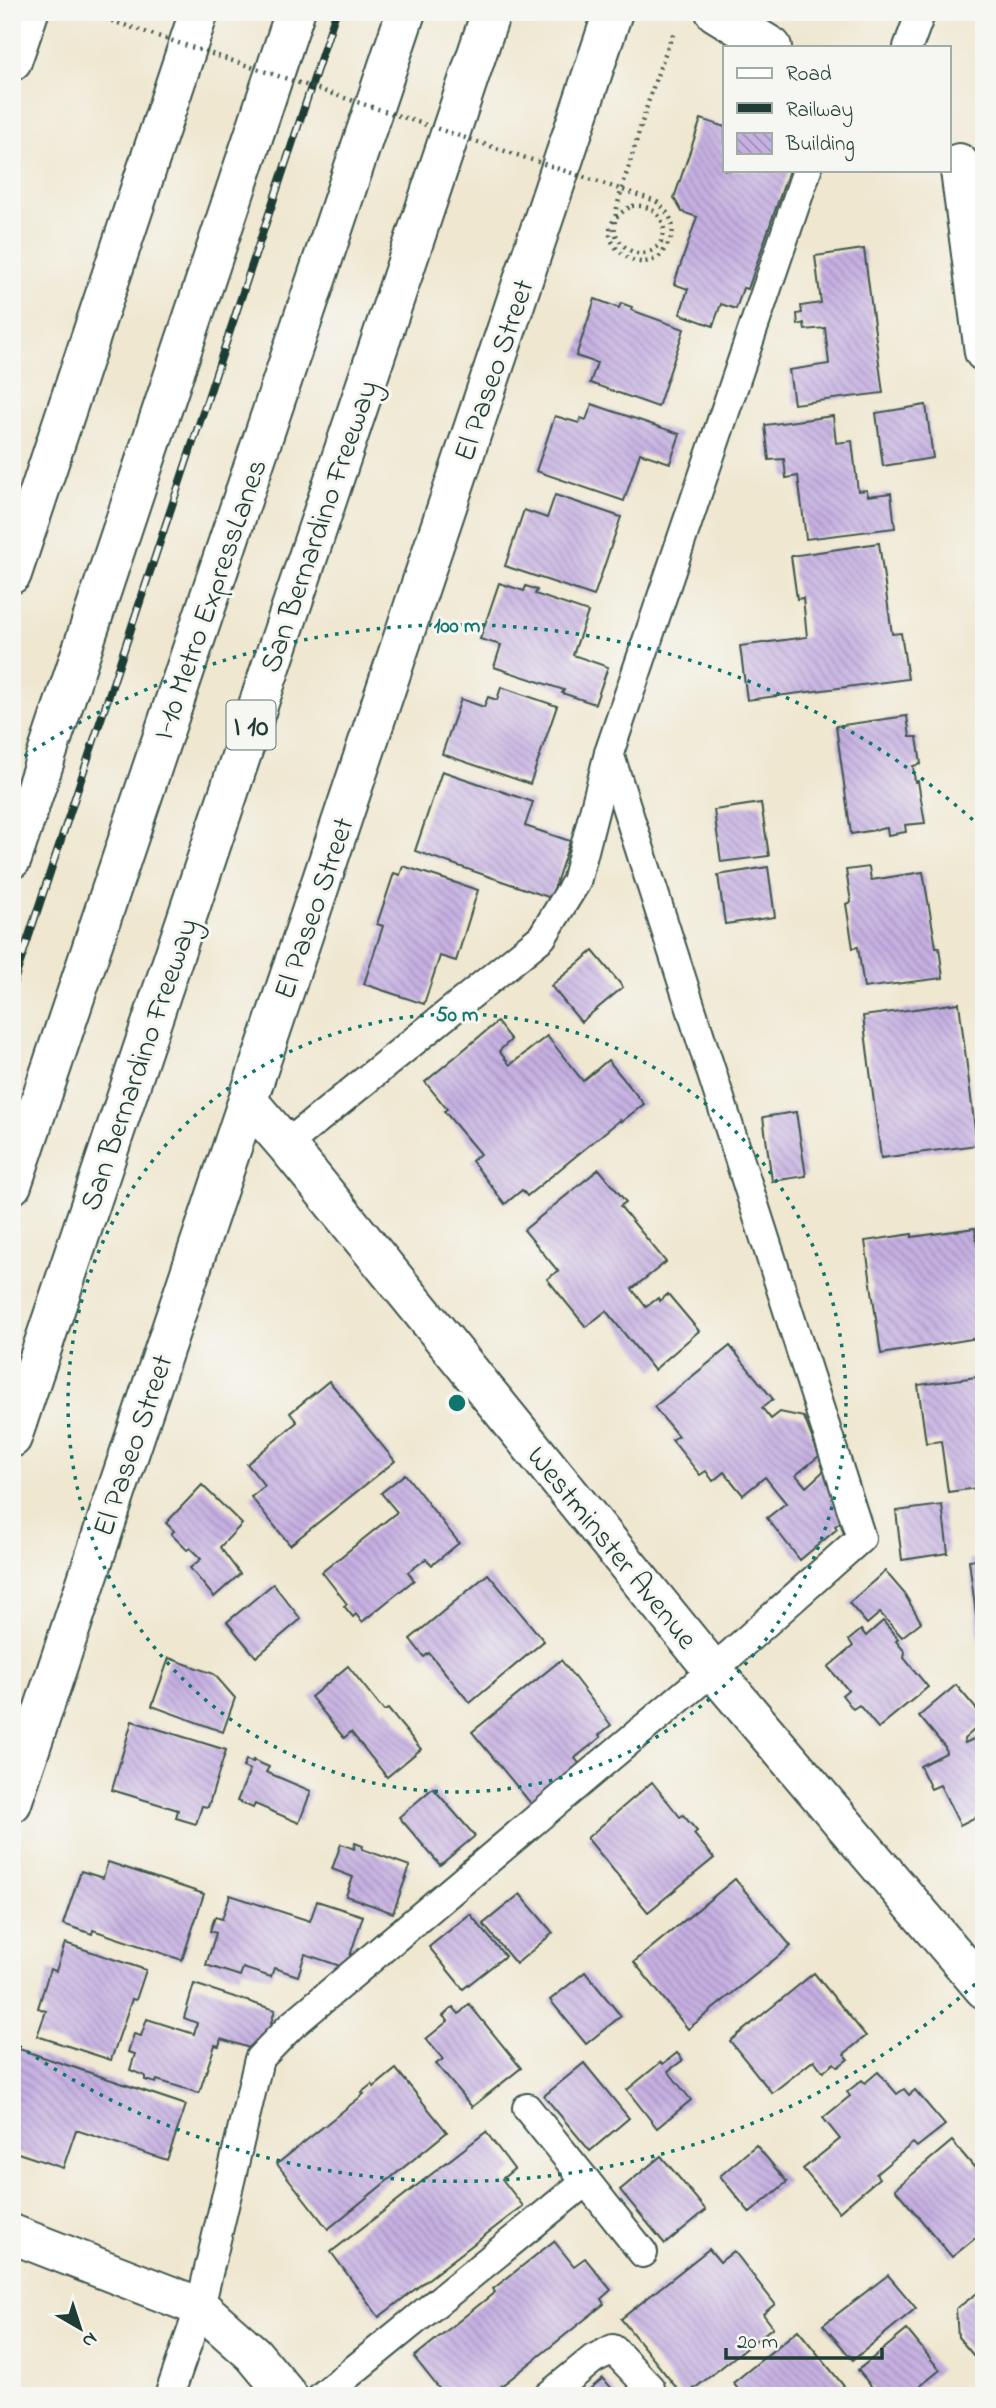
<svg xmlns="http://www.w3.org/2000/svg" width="996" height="2408" font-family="'Indie Flower',sans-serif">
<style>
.building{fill:url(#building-back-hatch)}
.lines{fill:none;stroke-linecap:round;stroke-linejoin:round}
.service-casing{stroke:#3e564b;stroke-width:32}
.minor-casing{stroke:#3e564b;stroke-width:42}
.primary-casing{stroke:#3e564b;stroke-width:42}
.motorway-casing{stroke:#3e564b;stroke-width:42}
.path{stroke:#3e564b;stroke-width:4.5;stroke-dasharray:2 5;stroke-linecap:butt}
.service{stroke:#fff;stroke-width:28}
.minor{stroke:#fff;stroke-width:38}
.primary{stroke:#fff;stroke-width:38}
.motorway{stroke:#fff;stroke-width:38}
.rail-casing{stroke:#1f3d34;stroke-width:8}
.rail{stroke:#f6f6f2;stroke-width:5;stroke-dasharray:16;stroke-linecap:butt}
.path-bridge{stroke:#3e564b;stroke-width:4.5;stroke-dasharray:2 5;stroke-linecap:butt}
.ring{fill:none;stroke:#0f766e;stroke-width:3.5;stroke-dasharray:3.5 7}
.labels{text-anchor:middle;stroke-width:6;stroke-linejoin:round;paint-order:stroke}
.shield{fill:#f6f6f2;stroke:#60746d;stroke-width:2}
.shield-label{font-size:28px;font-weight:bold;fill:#1f3d34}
.street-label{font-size:30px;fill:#1f3d34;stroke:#f6f6f2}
.centre{fill:#0f766e;stroke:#f6f6f2;stroke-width:3.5}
.ring-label{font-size:21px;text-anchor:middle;font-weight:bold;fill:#0f766e;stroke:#f6f6f2;stroke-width:6;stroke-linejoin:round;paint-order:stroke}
</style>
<defs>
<pattern id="building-back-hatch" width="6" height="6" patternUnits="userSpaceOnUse" patternTransform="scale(1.75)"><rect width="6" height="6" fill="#c6b0e2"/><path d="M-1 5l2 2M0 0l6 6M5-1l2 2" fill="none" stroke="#a090b8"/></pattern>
</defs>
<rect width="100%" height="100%" fill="#f6f6f2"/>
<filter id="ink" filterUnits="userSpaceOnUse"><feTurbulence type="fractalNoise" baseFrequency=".0143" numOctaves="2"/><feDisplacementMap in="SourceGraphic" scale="14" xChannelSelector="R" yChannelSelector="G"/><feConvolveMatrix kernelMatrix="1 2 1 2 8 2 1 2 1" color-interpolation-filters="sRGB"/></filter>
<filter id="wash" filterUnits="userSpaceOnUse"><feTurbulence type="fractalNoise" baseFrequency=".00686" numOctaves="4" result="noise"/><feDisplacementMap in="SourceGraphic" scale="28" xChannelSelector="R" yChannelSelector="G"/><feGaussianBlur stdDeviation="1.57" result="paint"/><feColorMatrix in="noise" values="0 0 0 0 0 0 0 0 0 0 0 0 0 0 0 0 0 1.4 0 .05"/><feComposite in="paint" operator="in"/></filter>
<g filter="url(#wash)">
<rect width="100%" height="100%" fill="#efe7d0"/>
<g id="blocks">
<g class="building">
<path d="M701,119L725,127V170H789L748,289L743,288L736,309L721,304L713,326L680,314L688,289L674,284L697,217L682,212L674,198Z"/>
<path d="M864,249L883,393L794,404L789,370L829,364L825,328L805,330L804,323L798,325L797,314L802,313L801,306L821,303L815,256Z"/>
<path d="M595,299L619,308L621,303L632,307L631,310L684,329L658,407L590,383L597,363L576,356Z"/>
<path d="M592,404L680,434L670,463L640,453L624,501L536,471L555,416L579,423L581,418L586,420Z"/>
<path d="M926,405L933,458L883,466L876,413Z"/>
<path d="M833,416L836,443L852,441L858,491L867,490L868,496L891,493L895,528L806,539L798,476L786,478L784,459L769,460L765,425Z"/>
<path d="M555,495L621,517L594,596L505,566L524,510L547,518Z"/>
<path d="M879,543L892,634L901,633L908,679L747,700L740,646L807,637L803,598L797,599L791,556Z"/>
<path d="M499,583L524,591L526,586L537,590L535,594L588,612L573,655L608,667L595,704L562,693L564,690L494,667L501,645L480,639Z"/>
<path d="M501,687L557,706L530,784L442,754L461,699L484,707L488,697L497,700Z"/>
<path d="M907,716L910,737H917L921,764L913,766L915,782L918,781L925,823L905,825L906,832L888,835L887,828L851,834L836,726Z"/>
<path d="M442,771L533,802L525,826L570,841L551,898L415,851Z"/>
<path d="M761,803L769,856L721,862L714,810Z"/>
<path d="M403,866L478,890L456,961L440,956L424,1004L364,984L383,926L377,924L394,873L400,875Z"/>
<path d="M768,867L775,917L725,924L718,875Z"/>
<path d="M869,867L871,880L923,872L936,947H939L943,978L864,988L858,947L853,948L846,904L851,902L846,870Z"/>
<path d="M593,951L623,987L581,1022L551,986Z"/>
<path d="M959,1003L977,1145L881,1158L863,1016Z"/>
<path d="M497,1022L511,1040L499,1051L510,1065L547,1036L583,1081L608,1060L644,1104L621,1122L620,1120L527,1196L522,1190L505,1204L472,1161L480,1154L444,1111L447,1109L425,1082Z"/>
<path d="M796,1112L806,1176L772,1181L763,1117Z"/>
<path d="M599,1169L626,1202L620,1206L666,1262L632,1289L646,1307L658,1298L660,1301L668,1294L699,1331L654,1370L606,1311L586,1327L547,1279L558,1271L524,1230Z"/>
<path d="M975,1228L977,1244L984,1243V1264H982L984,1280V1337L881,1354L865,1241L912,1234V1237Z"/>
<path d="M730,1346L773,1399L762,1408L771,1419L780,1412L804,1417L819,1456L796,1475L806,1487L828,1467L846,1518L835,1526L837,1529L800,1560L767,1518L786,1503L765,1477L743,1495L724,1472L713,1481L706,1471L700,1475L672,1440L678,1436L654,1407Z"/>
<path d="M984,1376V1487L948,1492L941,1441L926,1443L918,1385Z"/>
<path d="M329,1381L395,1461L290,1545L251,1497L265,1486L247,1464L297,1422L290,1413Z"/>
<path d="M405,1474L459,1543L432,1565L426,1559L408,1572L414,1580L362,1622L356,1614L353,1617L344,1606L347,1604L322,1572L397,1512L381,1493Z"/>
<path d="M202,1485L242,1524L220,1547L240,1574L214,1597L190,1568L201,1559L190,1548L187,1550L171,1534L174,1531L166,1523Z"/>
<path d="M942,1505L948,1553L902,1560L896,1511Z"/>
<path d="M984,1558V1662H982L969,1560Z"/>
<path d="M885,1571L904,1593L921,1622L902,1637L880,1613L867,1624L849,1603Z"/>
<path d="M488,1574L544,1641L470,1703L429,1653L424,1657L410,1639Z"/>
<path d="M273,1584L301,1619L256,1657L227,1622Z"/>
<path d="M883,1621L898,1639L896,1641L905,1652L904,1658L928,1687L878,1728L859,1705L853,1709L842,1695L848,1690L828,1667L853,1646L849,1640L861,1630L866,1636Z"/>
<path d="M169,1658L214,1674L235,1698L223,1732L152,1706Z"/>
<path d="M561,1660L611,1725L599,1735L601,1737L575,1758L581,1766L533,1806L472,1732Z"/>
<path d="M348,1666L384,1711L388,1709L421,1749L387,1777L351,1732L344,1738L311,1697Z"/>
<path d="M956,1685L984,1718V1721L964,1739L965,1743L984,1734V1813L960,1825L940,1785L931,1789L920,1766L946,1753L945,1747L919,1716Z"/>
<path d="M132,1721L226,1750L208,1807L202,1806L196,1824L176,1818L178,1810L112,1790Z"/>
<path d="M246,1760L253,1762V1760L269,1767L266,1772L311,1791L299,1823L255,1804L253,1808L237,1801L250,1770L243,1767Z"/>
<path d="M652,1782L680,1817L683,1815L697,1831L694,1834L714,1858L648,1912L587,1838Z"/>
<path d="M433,1788L475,1836L440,1865L399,1817Z"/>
<path d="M355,1843L363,1846L362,1849L410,1866L393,1913L346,1896L353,1877L332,1869L341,1844L354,1849Z"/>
<path d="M108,1862L204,1894L182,1960L93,1930L92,1934L63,1924L81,1871L103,1878Z"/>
<path d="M735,1879L791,1946L688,2029L634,1962Z"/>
<path d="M520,1894L553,1933L516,1964L483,1924Z"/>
<path d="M230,1895L310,1921L317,1901L363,1916L346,1968L305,1954L298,1976L274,1968L271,1977L243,1968L240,1976L206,1965L216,1933L210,1931L215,1917L222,1919Z"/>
<path d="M470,1914L505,1956L463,1989L429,1947Z"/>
<path d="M65,1943L146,1970L136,2000L132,1999L111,2060L37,2036L46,2011L38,2008L50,1969L56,1971Z"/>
<path d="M585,1972L621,2016L586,2044L550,2000Z"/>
<path d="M814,1973L866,2036L844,2054L848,2059L838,2067L834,2063L823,2072L814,2060L772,2093L730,2041Z"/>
<path d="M194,1984L275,2010L262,2052L221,2039L219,2046L215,2045L199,2093L157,2080L156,2083L145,2080V2076L130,2070L135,2054L128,2052L134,2034L141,2036L147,2019L194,2034L197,2023L184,2018Z"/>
<path d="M469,2004L521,2068L472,2107L436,2064L443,2059L426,2039L448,2021L443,2016L453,2007L459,2014Z"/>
<path d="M19,2049L186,2105L167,2160L76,2130L63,2168L12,2151V2070Z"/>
<path d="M677,2053L683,2060L668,2071L691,2100L657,2128L627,2090L661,2062L663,2064Z"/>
<path d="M584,2063L629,2118L590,2151L544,2096Z"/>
<path d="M396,2069L447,2132L328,2229L277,2164L364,2094L362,2092L372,2084L374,2087Z"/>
<path d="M878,2072L897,2094L904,2089L909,2095L915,2090L945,2125L917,2147L913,2143L876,2174L879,2178L839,2212L803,2169L840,2139L823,2118L850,2096L847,2092L862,2080L865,2083Z"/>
<path d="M486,2132L514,2169L502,2179L523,2206L379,2317L331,2252Z"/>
<path d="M952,2141L974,2167L979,2163L984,2169V2231L952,2257L895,2189Z"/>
<path d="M756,2145L787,2182L750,2213L720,2176Z"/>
<path d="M661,2156L706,2210L665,2244L620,2190Z"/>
<path d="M554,2241L574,2266L585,2258L611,2290L601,2299L604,2304L494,2392L498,2396H445L414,2357L495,2292L493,2289Z"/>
<path d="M709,2249L720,2262L734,2251L775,2304L763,2314L773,2327L685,2396H683L621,2319Z"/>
<path d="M888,2275L916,2308L853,2360L823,2325Z"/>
<path d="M984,2288V2358L979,2352L974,2356L958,2337L956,2309Z"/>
<path d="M798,2330L852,2396H740L742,2394L733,2383Z"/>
<path d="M907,2330L940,2370L908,2396H879L858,2370Z"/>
<path d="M603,2378L618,2396H582Z"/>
</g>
</g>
</g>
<g filter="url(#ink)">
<use href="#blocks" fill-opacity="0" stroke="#3e564b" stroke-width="2"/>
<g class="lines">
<defs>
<g id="service">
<path d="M908,47L921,12"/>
<path d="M286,1145L542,937L576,882L609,753L807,170"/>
<path d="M527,2108L586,2181"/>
<path d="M169,2396L200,2307L259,2059L291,2026L713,1670L861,1538L609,753"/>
<path d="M322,2396L586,2181L643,2253"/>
<path d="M548,2396L593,2359L613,2349L650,2388"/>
</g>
<g id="minor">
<path d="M715,12L772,47"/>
<path d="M959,163L984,352"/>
<path d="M248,1101L286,1145L713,1670L984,1989"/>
<path d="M12,1803L613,12"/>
<path d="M12,2234L200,2307L253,2354L288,2396"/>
</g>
<path id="primary" d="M12,61L29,12"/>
<g id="motorway">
<path d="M12,574L199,12"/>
<path d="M12,859L295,12"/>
<path d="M12,1185L406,12"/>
<path d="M12,1438L491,12"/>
</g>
</defs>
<use href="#service" class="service-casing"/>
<use href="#minor" class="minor-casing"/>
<use href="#primary" class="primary-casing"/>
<use href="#motorway" class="motorway-casing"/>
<path class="path" d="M632,206C668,202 676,248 643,253C631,255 618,243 615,232C612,215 626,176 631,159C644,116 656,73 674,32"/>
<use href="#service" class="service"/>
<use href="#minor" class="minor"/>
<use href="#primary" class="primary"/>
<use href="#motorway" class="motorway"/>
<defs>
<path id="rail" d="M12,987L336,12"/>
</defs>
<use href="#rail" class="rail-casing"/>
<use href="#rail" class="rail"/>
<path class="path-bridge" d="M85,12L656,201C679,222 677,235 658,258C653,260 647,262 642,262C627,262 608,245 610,230C611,218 623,211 632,206"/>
</g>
</g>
<g class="ring">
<circle cx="457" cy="1403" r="389"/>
<path d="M983 1977A778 778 0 0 1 16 2044M16 762A778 778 0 0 1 983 829"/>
</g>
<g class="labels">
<rect class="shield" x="226.5" y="700.5" width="49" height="49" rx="5"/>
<g class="shield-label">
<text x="251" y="735">I 10</text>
</g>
<g class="street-label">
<text transform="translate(493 370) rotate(-71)" y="10">El Paseo Street</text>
<text transform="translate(318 526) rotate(-71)" y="10">San Bernardino Freeway</text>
<text transform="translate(209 599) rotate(-71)" y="10">I-10 Metro ExpressLanes</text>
<text transform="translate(313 908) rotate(-71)" y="10">El Paseo Street</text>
<text transform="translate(138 1064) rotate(-71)" y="10">San Bernardino Freeway</text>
<text transform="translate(132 1445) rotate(-71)" y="10">El Paseo Street</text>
<text transform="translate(613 1547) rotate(51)" y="10">Westminster Avenue</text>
</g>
</g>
<circle cx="457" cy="1403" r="10" class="centre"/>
<g class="ring-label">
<text x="457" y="632">100 m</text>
<text x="457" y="1021">50 m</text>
</g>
<rect width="996" height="2408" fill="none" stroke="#f6f6f2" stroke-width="42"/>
<rect x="723" y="46" width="228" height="126" fill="#f6f6f2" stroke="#a0aca6" stroke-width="2"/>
<rect x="737" y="68" width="35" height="10" fill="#ffffff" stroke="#a0aca6" stroke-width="2"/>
<text x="786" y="80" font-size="21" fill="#1f3d34">Road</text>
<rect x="737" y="103" width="35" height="10" fill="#1f3d34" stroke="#a0aca6" stroke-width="2"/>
<text x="786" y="116" font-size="21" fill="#1f3d34">Railway</text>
<rect x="737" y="133" width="35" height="21" fill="url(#building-back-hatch)" stroke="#a0aca6" stroke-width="2"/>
<text x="786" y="150" font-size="21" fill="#1f3d34">Building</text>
<g transform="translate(80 2328) rotate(141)" stroke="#f6f6f2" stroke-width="5" paint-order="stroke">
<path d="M0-5L12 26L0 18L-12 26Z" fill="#1f3d34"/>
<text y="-10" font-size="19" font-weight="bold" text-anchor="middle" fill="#1f3d34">N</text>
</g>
<path d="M726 2348v10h156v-10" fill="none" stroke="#1f3d34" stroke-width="3.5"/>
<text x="737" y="2348" font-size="21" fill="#1f3d34" stroke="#f6f6f2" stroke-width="5" paint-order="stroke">20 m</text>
</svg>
